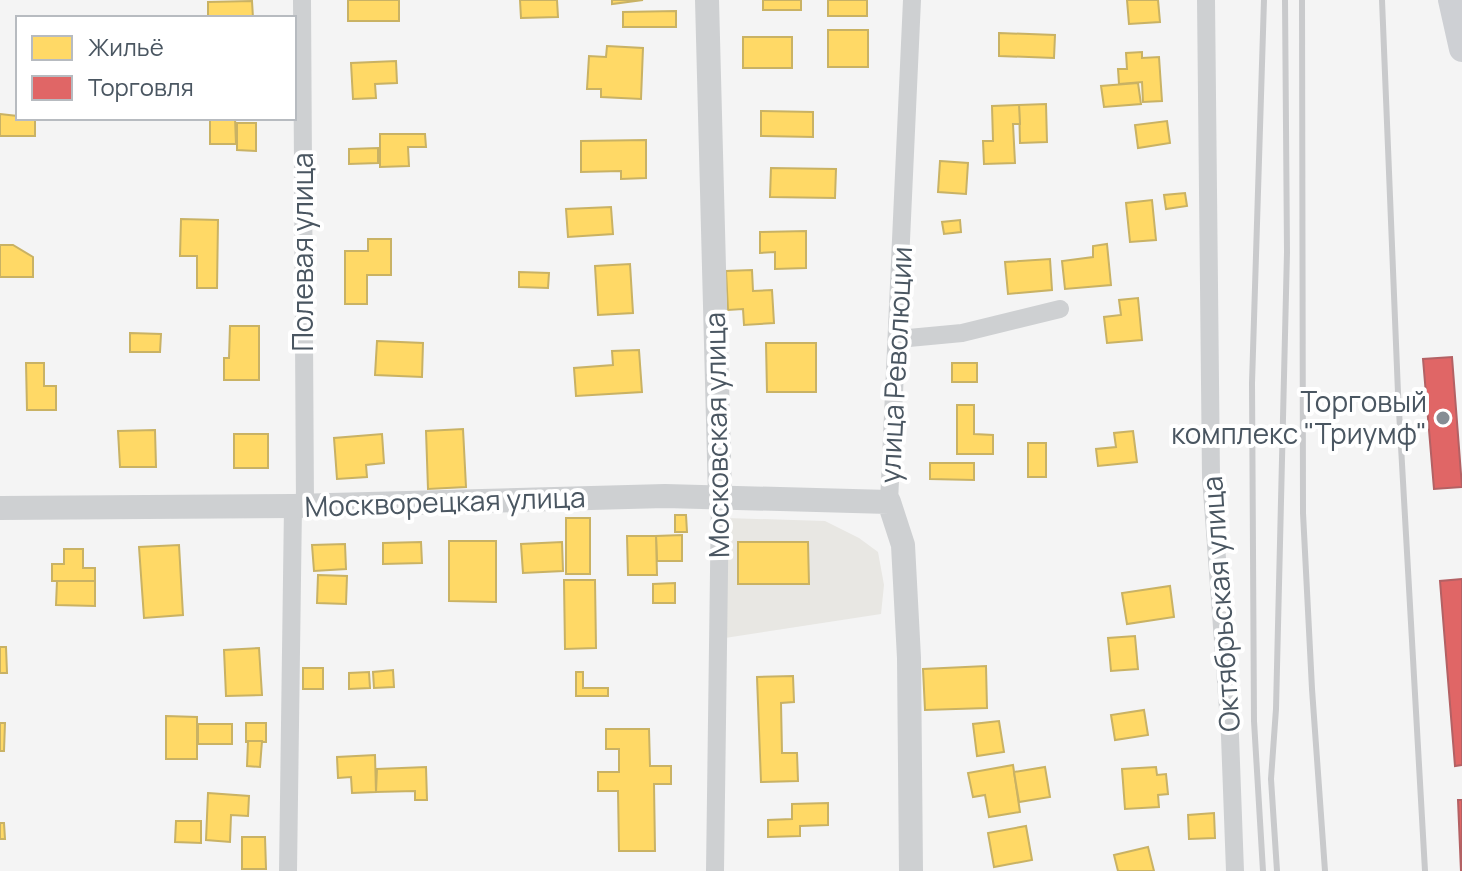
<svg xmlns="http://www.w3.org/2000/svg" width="1462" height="871" font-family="Manrope,sans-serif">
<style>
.commercial{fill:#e8e7e3}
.homes{fill:#ffd966;stroke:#c9b264;stroke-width:2}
.shops{fill:#e06666;stroke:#b36164;stroke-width:2}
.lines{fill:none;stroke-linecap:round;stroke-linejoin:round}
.minor{stroke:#ced0d2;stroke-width:18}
.tertiary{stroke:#ced0d2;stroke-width:24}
.secondary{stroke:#ced0d4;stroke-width:26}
.rail{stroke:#c9cacc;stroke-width:6}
.poi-dot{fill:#868d94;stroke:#fff;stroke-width:3}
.labels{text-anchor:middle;stroke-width:8;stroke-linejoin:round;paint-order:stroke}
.street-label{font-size:28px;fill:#4a5661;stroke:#fff}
.poi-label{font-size:28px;fill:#4a5661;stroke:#fff;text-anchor:end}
</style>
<rect width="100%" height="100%" fill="#f4f4f4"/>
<path class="commercial" d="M727,518L825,521L859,538L878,552L884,585L881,614L725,638Z"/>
<g class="homes">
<rect x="348" y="0" width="51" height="21"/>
<path d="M520,0H557L558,17L521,18Z"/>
<path d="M612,0H643L612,4Z"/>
<rect x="763" y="0" width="38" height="10"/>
<rect x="828" y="0" width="39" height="16"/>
<path d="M1127,0H1158L1160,22L1129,24Z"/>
<path d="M252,1L253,18H208V2Z"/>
<path d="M676,11V27H623V12Z"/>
<rect x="828" y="30" width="40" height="37"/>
<path d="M999,33L1055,35L1054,58L999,56Z"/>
<rect x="743" y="37" width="49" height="31"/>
<path d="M607,46L643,48L641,99L601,97V89H587L589,56L606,57Z"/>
<path d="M1142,52V58L1159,57L1162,101L1143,102L1142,82L1119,84L1118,69H1127L1126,53Z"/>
<path d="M396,61L397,83L375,84L376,98L353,99L351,63Z"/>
<path d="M1138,83L1141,104L1104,107L1101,86Z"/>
<path d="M1046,104L1047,142L1020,143L1019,105Z"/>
<path d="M1019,105L1020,124H1013L1015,163L984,164L983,141H993L992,106Z"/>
<path d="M761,111L813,112V137L761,136Z"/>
<path d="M0,114L35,118V136H0Z"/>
<path d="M210,118H235L236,144H210Z"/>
<path d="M1167,121L1170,143L1138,148L1135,125Z"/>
<path d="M237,123H256V151L237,150Z"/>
<path d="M380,134H425L426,147H408L409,166L380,167Z"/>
<path d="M646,140V178L621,179V171L581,172V141Z"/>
<path d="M378,148V163L349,164V149Z"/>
<path d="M940,161L968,163L966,194L938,192Z"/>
<path d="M771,168L836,169L835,198L770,197Z"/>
<path d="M1185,193L1187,206L1166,209L1164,195Z"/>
<path d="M1152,200L1156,240L1130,242L1126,203Z"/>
<path d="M611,207L613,234L568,237L566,209Z"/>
<path d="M181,219L218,220L217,288H197V256H180Z"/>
<path d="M960,220L961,232L944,234L942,222Z"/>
<path d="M806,231V268L775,269V252L760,253V232Z"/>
<path d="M368,239H391V275H367V304H345V251H368Z"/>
<path d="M1107,244L1111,285L1065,289L1062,261L1093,257V246Z"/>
<path d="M0,245H13L33,257V277H0Z"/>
<path d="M1050,259L1052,290L1008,294L1005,262Z"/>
<path d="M630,264L633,313L598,315L595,266Z"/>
<path d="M752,270L753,291L772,290L774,323L744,325L743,309L728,310L726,271Z"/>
<path d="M519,272L549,273L548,288L519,287Z"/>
<path d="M1138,298L1142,340L1107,343L1104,317L1121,315L1119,300Z"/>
<path d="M230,326H259V380H224V358H229Z"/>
<path d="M130,333L161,334L160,352H130Z"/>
<path d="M377,341L423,343L422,377L375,375Z"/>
<path d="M766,343H816V392H767Z"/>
<path d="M639,350L642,392L576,396L574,368L613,365L612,351Z"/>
<path d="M26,363H44V386H56V410H27Z"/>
<rect x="952" y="363" width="25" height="19"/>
<path d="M957,405H974V434L993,435V454H957Z"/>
<path d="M463,429L466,487L428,489L426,431Z"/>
<path d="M155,430L156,467H120L118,431Z"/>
<path d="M1133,431L1137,462L1098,466L1096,449L1116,447L1114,433Z"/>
<rect x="234" y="434" width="34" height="34"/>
<path d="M382,434L384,463L366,465L367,477L337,479L334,438Z"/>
<rect x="1028" y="443" width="18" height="34"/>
<path d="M930,463H974V480L930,479Z"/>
<path d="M675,515H686L687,532H675Z"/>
<rect x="566" y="518" width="24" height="56"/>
<path d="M682,535V561H657L656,536Z"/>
<path d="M627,536H656L657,575H628Z"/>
<path d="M449,541H496V602L449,601Z"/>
<path d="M421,542L422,563L383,564V543Z"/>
<path d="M562,542L563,571L523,573L521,544Z"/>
<path d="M738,542H808L809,584H738Z"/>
<path d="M345,544L346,569L314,571L312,545Z"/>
<path d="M179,545L183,615L144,618L139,547Z"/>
<path d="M64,549H83V568H95V581H52V564H64Z"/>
<path d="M318,575L347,576L346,604L317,603Z"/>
<path d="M564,580H595L596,648L565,649Z"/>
<path d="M57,581H95V606L56,605Z"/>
<path d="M675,583V603H653V584Z"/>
<path d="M1170,586L1174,617L1127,624L1122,593Z"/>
<path d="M1135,636L1138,669L1111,671L1108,638Z"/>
<path d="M0,647H6L7,673H0Z"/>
<path d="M259,648L262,695L226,696L224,650Z"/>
<path d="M986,666L987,708L925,710L923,669Z"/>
<rect x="303" y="668" width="20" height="21"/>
<path d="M393,670L394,687L374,688L373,672Z"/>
<path d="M369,672L370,688L349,689V673Z"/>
<path d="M576,672H583V688H608V696H576Z"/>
<path d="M793,676L794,702L781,703L782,753H797L798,781L761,782L757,677Z"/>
<path d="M1144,710L1148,735L1115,740L1111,715Z"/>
<path d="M166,716L197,717V759H166Z"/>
<path d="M999,721L1004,752L977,756L973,724Z"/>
<path d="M0,723H5L4,751H0Z"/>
<rect x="246" y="723" width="20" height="19"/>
<rect x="198" y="724" width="34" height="20"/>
<path d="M606,729H649L650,766H671V784H654L655,851H619L618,791H598V772H619V749H606Z"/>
<path d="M248,741H262L260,767L247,766Z"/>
<path d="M375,755L376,792L352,793L351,777L338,778L337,757Z"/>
<path d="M1013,765L1020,812L989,817L985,795L973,797L968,773Z"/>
<path d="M426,767L427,800H415V791L376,792L377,769Z"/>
<path d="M1045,767L1050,797L1019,802L1014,772Z"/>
<path d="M1156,767L1157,775L1166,774L1168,794L1158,795L1159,807L1125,809L1122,769Z"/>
<path d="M208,793L249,796L248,816L231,815L230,842L206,840Z"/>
<path d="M828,803V825L800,826V836L768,837V820L792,819V804Z"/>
<path d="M1214,813L1215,838L1189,839L1188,815Z"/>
<path d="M176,821H201V843L175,842Z"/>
<path d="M0,823H4L5,839H0Z"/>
<path d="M1026,826L1032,860L994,867L988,833Z"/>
<path d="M242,837H265L266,869H242Z"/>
<path d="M1148,847L1154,871H1118L1114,855Z"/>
</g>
<g class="shops">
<path d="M1452,357L1462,487L1434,489L1423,359Z"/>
<path d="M1462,579V765L1455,766L1440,581Z"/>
<path d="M1458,800H1462V871H1461Z"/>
</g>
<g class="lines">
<g class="minor">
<path d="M302,0L305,505"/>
<path d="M1206,0L1211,477L1230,736L1235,871"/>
<path d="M898,339L962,333L1060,309"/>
<path d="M889,502L912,0"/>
<path d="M288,871L293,506"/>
<path d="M715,871L720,497"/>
</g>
<g class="tertiary">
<path d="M707,0L720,497"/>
<path d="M0,508L293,506L665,496L889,502L903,545L909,658L911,871"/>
</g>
<path class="secondary" d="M1451,0L1462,49"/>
<g class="rail">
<path d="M1302,0L1303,513L1312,689L1325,871"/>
<path d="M1382,0L1398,393L1425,871"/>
<path d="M1263,871L1254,721L1252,383L1264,0"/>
<path d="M1277,871L1271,779L1276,709L1287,252L1285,0"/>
</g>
</g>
<circle class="poi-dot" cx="1443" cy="418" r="8"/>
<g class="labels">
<g class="street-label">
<text transform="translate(303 252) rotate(-90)" y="10">Полевая улица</text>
<text transform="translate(896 365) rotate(-87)" y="10">улица Революции</text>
<text transform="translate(717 435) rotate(-91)" y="10">Московская улица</text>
<text transform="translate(445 502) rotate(-2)" y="10">Москворецкая улица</text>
<text transform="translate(1221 604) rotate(-94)" y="10">Октябрьская улица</text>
</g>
<g class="poi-label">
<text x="1427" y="412">Торговый<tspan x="1427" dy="32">комплекс "Триумф"</tspan></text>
</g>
</g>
<rect x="16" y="16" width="280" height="104" fill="#ffffff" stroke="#b7bbc0" stroke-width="2"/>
<rect x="32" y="36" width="40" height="24" fill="#ffd966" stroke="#b7bbc0" stroke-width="2"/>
<text x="88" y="56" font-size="24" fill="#4a5661">Жильё</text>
<rect x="32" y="76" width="40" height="24" fill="#e06666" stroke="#b7bbc0" stroke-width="2"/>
<text x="88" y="96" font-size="24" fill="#4a5661">Торговля</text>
</svg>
